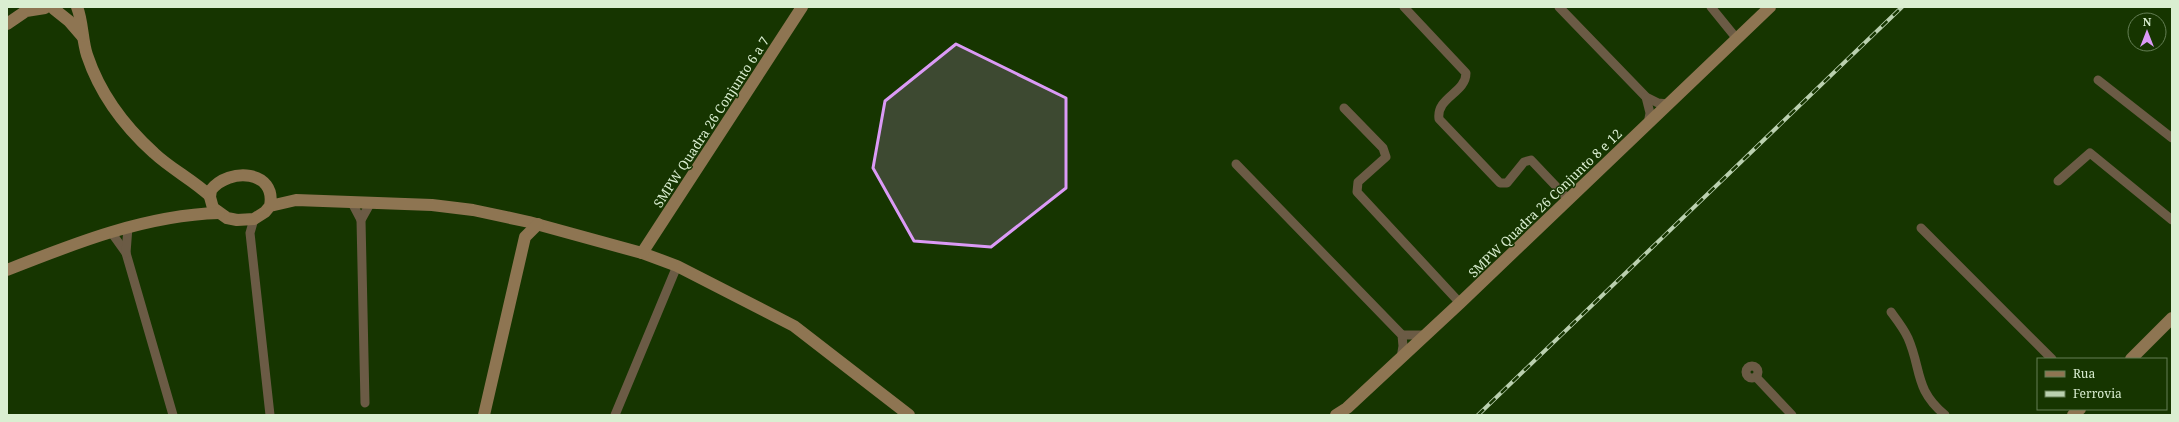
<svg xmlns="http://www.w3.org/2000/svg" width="2179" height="422" font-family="'Noto Serif',serif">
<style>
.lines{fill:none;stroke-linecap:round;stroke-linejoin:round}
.street{stroke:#6b5b45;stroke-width:9}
.secondary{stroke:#8e7552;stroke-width:12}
.rail-casing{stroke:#bad0af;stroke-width:4}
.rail{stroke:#163500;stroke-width:2.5;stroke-dasharray:8;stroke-linecap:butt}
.marked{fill:#db9af6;fill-opacity:0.2;stroke:#db9af6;stroke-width:3;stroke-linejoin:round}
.labels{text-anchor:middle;stroke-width:3;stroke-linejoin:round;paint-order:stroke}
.street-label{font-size:13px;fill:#daeed1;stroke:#163500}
</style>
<rect width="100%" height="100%" fill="#163500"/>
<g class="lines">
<g class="street">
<path d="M1404,7L1466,73C1466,93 1436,97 1439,119L1500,183H1507L1524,162L1531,160L1569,200"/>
<path d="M1559,7L1646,97L1658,103L1668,104"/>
<path d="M1711,7L1737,39"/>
<path d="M2098,80L2172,138"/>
<path d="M1646,97L1650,113L1648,124"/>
<path d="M1344,108L1383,148L1386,157L1358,182L1357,192L1460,303"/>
<path d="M1236,164L1402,335L1403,346L1401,358"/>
<path d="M2058,181L2090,153L2172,220"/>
<path d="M351,201L361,220"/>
<path d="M254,219L250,233L270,415"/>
<path d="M1921,228L2052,359"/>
<path d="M111,232L126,253L173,415"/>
<path d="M126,253L128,227"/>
<path d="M1891,312C1897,320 1904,329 1908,338C1922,370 1914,389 1945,415"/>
<path d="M1402,335H1426"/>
<circle cx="1752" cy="372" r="6"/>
<path d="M1756,377L1792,415"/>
<path d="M365,403L361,220L371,202"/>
<path d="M615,415L677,266"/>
</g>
<g class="secondary">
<path d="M77,7C83,22 82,40 87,55C100,94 124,126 154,153C171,169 193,180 210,196"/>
<path d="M54,9L69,21L82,36"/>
<path d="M7,24L26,11L45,8"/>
<path d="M270,206C277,170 229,167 211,190L210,197L213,208L227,218L237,220L254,219L265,212L270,206L296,200L432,205L473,210L529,222L642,253L677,266L794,326L909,415"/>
<path d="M642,253L802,7"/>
<path d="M7,270C75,243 146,215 219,213"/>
<path d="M2131,359L2172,318"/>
<path d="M484,415L525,237L538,224"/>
<path d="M1336,415L1347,408L1460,303L1770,7"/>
<path d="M2073,415L2080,409"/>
</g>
<defs>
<path id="rail" d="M1478,415L1902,7"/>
</defs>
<use href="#rail" class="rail-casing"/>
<use href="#rail" class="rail"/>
</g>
<path class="marked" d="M956,44L1066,98V188L991,247L914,241L873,168L885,101Z"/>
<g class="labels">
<g class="street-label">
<text transform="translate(711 122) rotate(-57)" y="5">SMPW Quadra 26 Conjunto 6 a 7</text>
<text transform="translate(1545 203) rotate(-44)" y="5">SMPW Quadra 26 Conjunto 8 e 12</text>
</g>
</g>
<rect width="2179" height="422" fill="none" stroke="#daeed1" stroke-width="16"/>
<rect x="2037" y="358" width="130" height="52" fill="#163500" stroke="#647f54"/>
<rect x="2045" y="371" width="20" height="6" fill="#8e7552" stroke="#647f54"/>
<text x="2073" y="378" font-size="12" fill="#daeed1">Rua</text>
<rect x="2045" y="391" width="20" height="6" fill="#bad0af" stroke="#647f54"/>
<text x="2073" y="398" font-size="12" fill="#daeed1">Ferrovia</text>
<g transform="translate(2147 32)"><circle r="19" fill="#163500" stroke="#647f54"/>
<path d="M0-3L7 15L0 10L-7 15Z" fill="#db9af6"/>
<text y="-6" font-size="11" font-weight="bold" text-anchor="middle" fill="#daeed1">N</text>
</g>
</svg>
